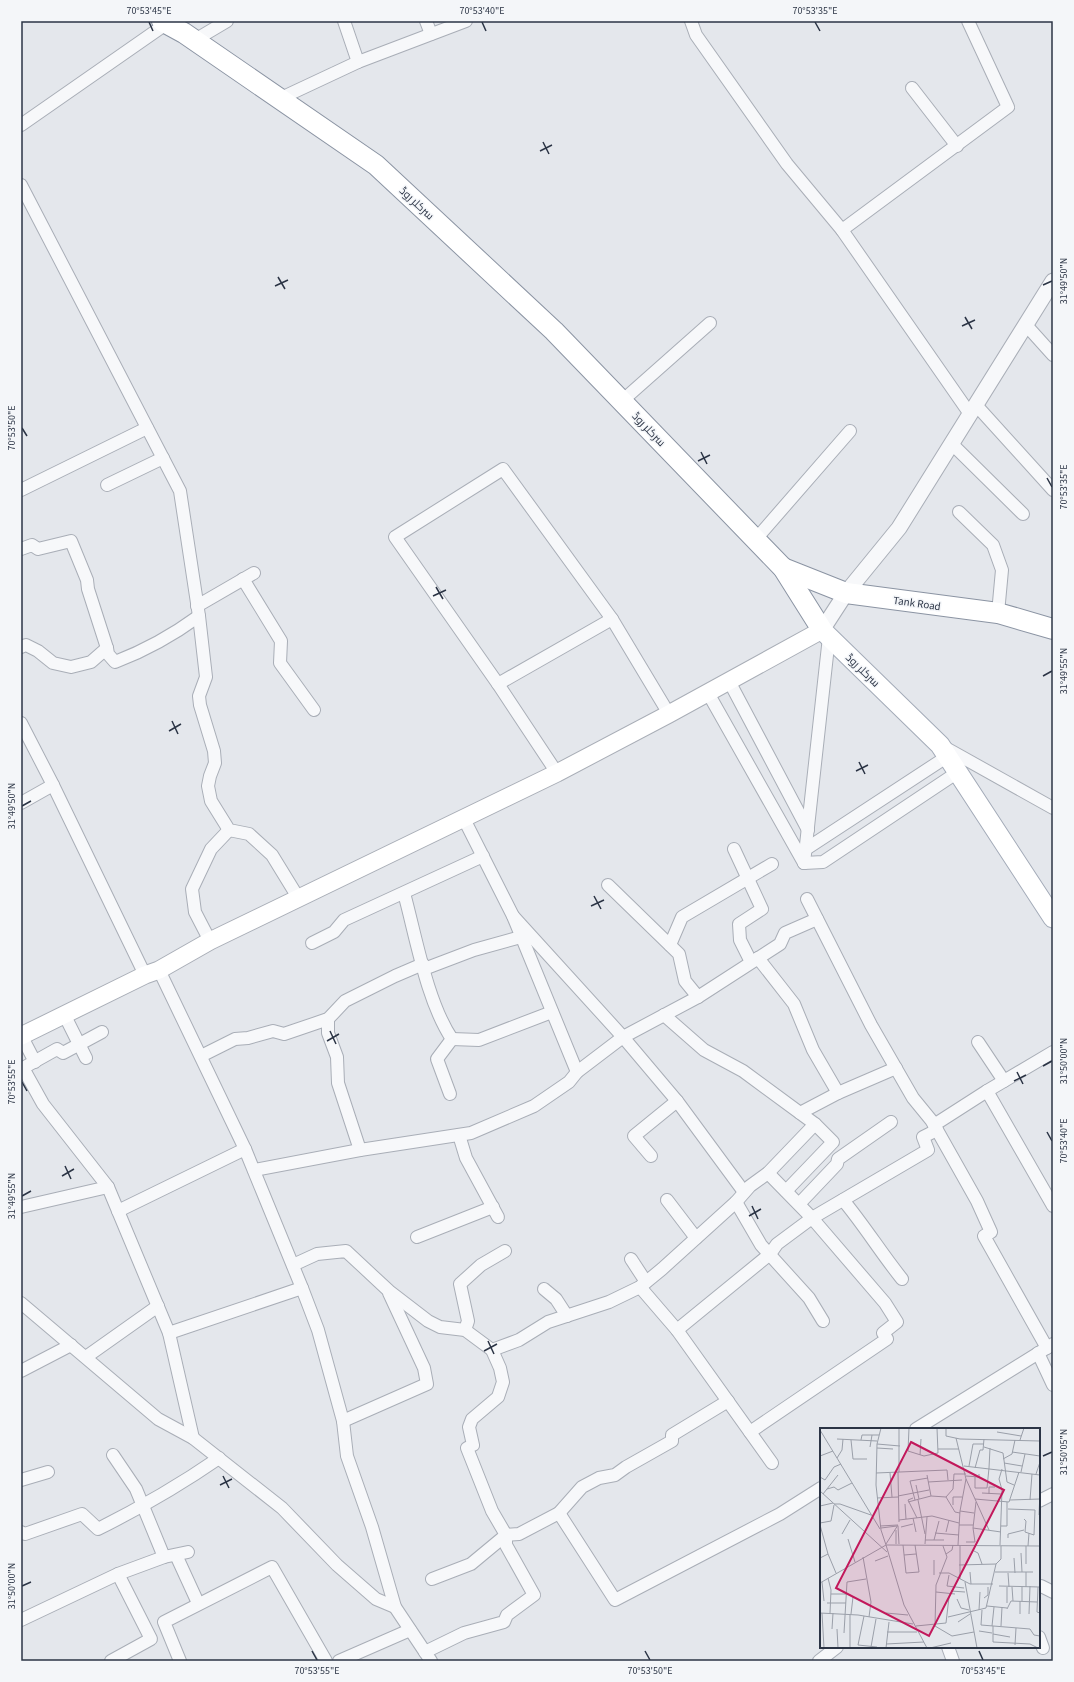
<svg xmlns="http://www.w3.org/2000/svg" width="1074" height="1682" font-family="'Source Sans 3',Cairo,sans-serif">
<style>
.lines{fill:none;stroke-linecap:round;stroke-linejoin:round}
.minor-casing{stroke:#a9aeb7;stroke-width:14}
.tertiary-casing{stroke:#a9aeb7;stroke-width:17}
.secondary-casing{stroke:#a9aeb7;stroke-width:19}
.primary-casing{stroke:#a3abb8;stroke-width:21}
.trunk-casing{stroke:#8b94a3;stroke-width:22}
.minor{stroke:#f7f8fa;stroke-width:12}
.tertiary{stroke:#f7f8fa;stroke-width:15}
.secondary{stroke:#fff;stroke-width:17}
.primary{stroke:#fff;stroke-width:19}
.trunk{stroke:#fff;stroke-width:20}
.ticks{fill:none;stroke:#2b3445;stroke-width:1.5}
.labels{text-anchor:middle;stroke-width:3;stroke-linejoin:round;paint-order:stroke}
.street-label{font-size:11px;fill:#2b3445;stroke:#f4f6f9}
.inset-road{fill:none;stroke:#9a9fa9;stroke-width:1}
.view{fill:#c2185b;fill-opacity:0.15;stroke:#c2185b;stroke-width:2}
.inset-edge{fill:none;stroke:#2b3445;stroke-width:2}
.neatline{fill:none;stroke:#2b3445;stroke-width:1.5}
.ticks-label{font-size:10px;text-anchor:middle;fill:#2b3445}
</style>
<rect width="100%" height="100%" fill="#e4e7ec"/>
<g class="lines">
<defs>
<g id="minor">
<path d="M344,21L358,62"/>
<path d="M426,21L431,34"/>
<path d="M691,21L696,35L787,164L842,230L970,414"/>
<path d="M195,40L227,21"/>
<path d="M912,88L957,146"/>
<path d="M279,99L358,62L466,21"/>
<path d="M21,125L166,24"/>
<path d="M21,185L180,491L199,616L206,677L199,696L200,705L214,751L215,763L210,776L208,786L211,801L229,830L249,834L272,855L299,899"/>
<path d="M842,230L1008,107L968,21"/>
<path d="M1026,325L1053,355"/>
<path d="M622,401L710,323"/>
<path d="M976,405L1053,490"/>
<path d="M952,444L1023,514"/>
<path d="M107,485L163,458"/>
<path d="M21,490L147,428"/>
<path d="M959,512L993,545L1002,570L998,613"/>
<path d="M756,539L850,431"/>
<path d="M21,549L32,545L38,549L71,541L87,580L88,589L107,648"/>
<path d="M243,579L281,641L280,663L314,710"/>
<path d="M197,606L254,573"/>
<path d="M21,647L26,645L38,651L53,663L71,667L91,662L107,648L108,654L115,662C144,651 173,635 199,616"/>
<path d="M729,681L808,830"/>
<path d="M498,684L612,619"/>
<path d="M708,693L804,863"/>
<path d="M21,723L53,785L145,975"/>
<path d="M944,747L1053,808"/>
<path d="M557,773L498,684L395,537L503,469L612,619L669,714"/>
<path d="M21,803L53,785"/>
<path d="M464,819L513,916L577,1072"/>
<path d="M734,849L762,909L739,924L740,940L751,962"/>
<path d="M806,849L948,756"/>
<path d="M804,863L829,637"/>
<path d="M804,863L823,862L958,772"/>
<path d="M608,885L679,954L685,981L698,997"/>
<path d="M404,893C416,937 427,1002 452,1039"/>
<path d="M807,899L871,1025L913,1098L931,1120L937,1130L977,1201L991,1232L984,1236L1047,1348"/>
<path d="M513,916L623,1037L677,1101L744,1192"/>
<path d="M210,941L195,912L192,889L211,849L229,830"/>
<path d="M312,943L334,932L344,920L483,856"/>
<path d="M670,945L682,917L772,864"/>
<path d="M758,958L794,1004L813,1050L838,1093"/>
<path d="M424,969L474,950L521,937"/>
<path d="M159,970L245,1149L302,1288L318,1330L343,1421L347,1456L372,1527L395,1607L431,1661"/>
<path d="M64,1014L86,1058"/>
<path d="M664,1015L704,1050L743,1071L815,1124L833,1142L786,1191"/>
<path d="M328,1019V1033L337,1057L338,1083L360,1150"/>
<path d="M102,1032L63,1053L57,1049L23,1068L43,1104L108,1187L169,1333L193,1438"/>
<path d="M21,1035L35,1062"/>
<path d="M452,1039L479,1040L552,1012"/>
<path d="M978,1042L1004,1081"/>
<path d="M201,1056L235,1039L248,1038L273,1031L284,1034L328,1019L345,1001L395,976L423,964"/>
<path d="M987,1091L1053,1206"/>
<path d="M450,1094L437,1059L452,1039"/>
<path d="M800,1113L838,1093L896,1068"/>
<path d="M934,1125L987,1091L1053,1052"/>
<path d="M459,1135L466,1158L498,1217"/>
<path d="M651,1156L634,1136L677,1101"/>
<path d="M254,1170L360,1150L471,1133L534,1106L569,1082L577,1072L623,1037L698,997L780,944L785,933L817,919"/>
<path d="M667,1200L696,1238"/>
<path d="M843,1200C864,1225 881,1253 902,1279"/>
<path d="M736,1202L761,1245L809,1298L823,1321"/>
<path d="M799,1204L837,1164L838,1159L891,1122"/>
<path d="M21,1207L108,1187"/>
<path d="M118,1211L245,1149"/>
<path d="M417,1237L493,1207"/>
<path d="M631,1259L646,1282"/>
<path d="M293,1265L317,1254L346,1251L389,1291L428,1321L440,1327L465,1330L492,1350L500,1368L503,1382L498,1397L472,1419L469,1427L473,1445L467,1448L492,1511L506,1535V1545L534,1595L507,1615L504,1622L464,1633L425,1652"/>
<path d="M640,1287L677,1330L772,1463"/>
<path d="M544,1289L556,1299L567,1316"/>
<path d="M21,1303L158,1419L193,1438L282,1508L337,1565L376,1599L395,1607"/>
<path d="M465,1330L468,1321L460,1284L481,1265L505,1251"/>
<path d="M677,1330L770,1254L777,1244L812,1218L928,1150L923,1137L937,1130"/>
<path d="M169,1333L302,1288"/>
<path d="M492,1350L519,1340L548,1322L609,1302L640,1287L662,1269L736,1202L750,1186L768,1173L815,1124"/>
<path d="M1038,1353L1053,1385"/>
<path d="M86,1357L158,1306"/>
<path d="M21,1371L71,1345"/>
<path d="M343,1421L427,1384L424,1368L389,1293"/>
<path d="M916,1429L1053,1344"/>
<path d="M750,1432L887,1339L883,1333L897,1322L885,1303L812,1218L768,1173"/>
<path d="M113,1455L136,1489L164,1557"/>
<path d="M21,1480L48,1472"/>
<path d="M1039,1501L1053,1494"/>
<path d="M559,1513L615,1600L780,1514L821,1488"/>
<path d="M21,1532L25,1534L82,1514L98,1529C140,1508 180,1485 219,1458"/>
<path d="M176,1555L198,1603"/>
<path d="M432,1579L471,1564L506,1535L519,1534L559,1513L582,1487L599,1478L615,1475L626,1467L672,1441V1435L728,1401"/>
<path d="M1039,1587L1041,1586L1053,1592"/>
<path d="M21,1620L118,1574L164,1557L188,1552"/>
<path d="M1039,1637L1043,1648"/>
<path d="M948,1647L953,1661"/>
<path d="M111,1661L151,1639L118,1574"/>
<path d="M180,1661L164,1622L272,1567L326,1661"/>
<path d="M339,1661L410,1630"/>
<path d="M819,1661L837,1647"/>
</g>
<path id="tertiary" d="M822,630L846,593L899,528L1053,281"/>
<path id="secondary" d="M21,1036L145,975L159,970L210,941L557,773L669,714L822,630"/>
<path id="primary" d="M822,630L940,745L1053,918"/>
<g id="trunk">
<path d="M162,21L184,33L376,165L554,331L783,568L822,630"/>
<path d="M783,568L846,593L998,613L1053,629"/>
</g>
</defs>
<use href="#minor" class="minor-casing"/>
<use href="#tertiary" class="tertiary-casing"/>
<use href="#secondary" class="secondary-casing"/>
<use href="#primary" class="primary-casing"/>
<use href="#trunk" class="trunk-casing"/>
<use href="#minor" class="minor"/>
<use href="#tertiary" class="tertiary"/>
<use href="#secondary" class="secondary"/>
<use href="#primary" class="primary"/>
<use href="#trunk" class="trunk"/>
</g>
<path class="ticks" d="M149,22L153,31M482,22L486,31M815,22L820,31M543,142L549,154M540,151L552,145M278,277L285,289M1043,285L1052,281M275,286L288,280M965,317L972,329M962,326L975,320M22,428L27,436M701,452L707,464M698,461L710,455M1047,478L1052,487M436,587L443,599M433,596L446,590M1043,676L1052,671M172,721L178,734M169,731L181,724M859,762L865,774M856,771L868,765M22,806L31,801M594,896L601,909M591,906L604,900M330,1031L336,1044M327,1041L339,1034M1043,1066L1052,1061M1017,1072L1023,1084M1014,1081L1026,1075M22,1082L27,1091M1047,1132L1052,1141M65,1166L71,1179M62,1176L74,1169M22,1196L31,1191M752,1206L758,1219M749,1216L761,1209M488,1341L494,1354M484,1351L497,1344M1043,1456L1052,1452M223,1476L229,1488M220,1485L232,1479M22,1586L31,1582M312,1651L317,1660M645,1651L650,1660M979,1651L983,1660"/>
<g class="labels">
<g class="street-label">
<text transform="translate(417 203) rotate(43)" y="4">سرکلر روڈ</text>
<text transform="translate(649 429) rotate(46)" y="4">سرکلر روڈ</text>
<text transform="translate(917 603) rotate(8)" y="4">Tank Road</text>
<text transform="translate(863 670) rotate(44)" y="4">سرکلر روڈ</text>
</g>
</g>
<g transform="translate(820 1428)">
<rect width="220" height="220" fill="#e4e7ec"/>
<path class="inset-road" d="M61,0L57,16L56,57L61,102L66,117L220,118M89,0L88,23L104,28L118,25L117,0M126,0V8L140,11L220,13M0,2L60,101M177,4L201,8M136,10L146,51L140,83L138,117M17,11L57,13M31,12L33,31H47M41,12L42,7H59M200,12L204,0M57,16L80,18M50,19L52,7M164,19L183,25M57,20L73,21M118,21H139M192,24L220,28M183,25L187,54L194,57M100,27L101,11M17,30L22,22L23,11M183,31L192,26L195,12M184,35L202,38M144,38L220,47M149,38L153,16H164M155,40L160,22H163L164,11M169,40L170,20M78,44L79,94M79,44V0M201,44L205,26M0,45V28L13,23M56,45L127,42L128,52M70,45L72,69M216,46L220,34M107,47L111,68M146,48L159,49V46M0,49L5,52L14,39L21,36M155,49V60H167L169,40M146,51L169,102M108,54L142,52M96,57L99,71M7,61L14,59L18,62L32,55M0,63L67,124M162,65L181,66M3,66L18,47M169,66V59H175M78,68L109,62M126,69L133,61L134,46H146M57,70L78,69M93,70L88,72L97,90M155,71L189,74L199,44M95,72L90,53L108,50M98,72L105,106M190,72L220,71M210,72L212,46M88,74L111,68L126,69L135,84L140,85M14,76H20L51,87M85,76L86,91M133,77V69H142M0,78L13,75M188,81L215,82M140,83L154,85M219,87L220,63M93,90L96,104M204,91L206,93L205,104L214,107L215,82M79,92L112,88L139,95M0,95L11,93L14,77M0,97L8,126M139,97H153M60,98L78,97M78,98L79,116M181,98H187V74M81,99L93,96M61,100L77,98M153,100L181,104M76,102V116M126,104L129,92M115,105L139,107M22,106L30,92M188,110V106L204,102M28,111L35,134M105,112H124M114,112L119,93M146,114H155L153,100L156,74M66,116L78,97M105,116L107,89M66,117L84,177L107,220M83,117L86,145L99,144L95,117M180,117L182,62L179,51L182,41M123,118L127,129L116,157L115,198L132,208L154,204M208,118L209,105M154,123L158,125L162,136M201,125L202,144M126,126L132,122L133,117M84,127L96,126M43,129L51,174L49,189M0,130L8,126L16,145M194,130L195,145M114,132V147M55,133L68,128M206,136V118M139,137L176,136M150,144L151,156M175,144H213M206,144V159M119,145H129L150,156H173M188,145L189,159M129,147L127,158L144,160M8,150L11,162L10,185M140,151V118M2,154L4,173M145,154L157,220M0,155L66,117M179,158L220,159M192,159L193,173M202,159V173M218,159L217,184L220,185M131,163L145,164M116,164L135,166M11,166H26M164,170L168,167V159M137,171L141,180L149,182M7,175H26M187,175V159M167,178L187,180M187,181L191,173L217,174M159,182L160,164M162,182L161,197L210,201L214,207L220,208M0,185L38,187L93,196M2,185L4,220M66,185L88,187M31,186L33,169M200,186V173M209,186L210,158M44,188L38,217L57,219M128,189L166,180L176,136L181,131V118M138,194L150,186M96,198L126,195L129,169M172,198L174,179M173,198V214L210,216L218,220M181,198L182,179M12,201L13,185M17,201L18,220M159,203L172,205M67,204H97M24,205L27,154L46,151M173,206L190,209M66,216L104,214M195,217L196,200M51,219L56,191M30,220V186M66,220L69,194M110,220L131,215"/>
<path class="view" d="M91,14L184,62L109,208L16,160Z"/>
<rect width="220" height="220" class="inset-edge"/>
</g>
<rect width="1074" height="1682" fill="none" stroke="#f4f6f9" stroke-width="44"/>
<rect x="22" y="22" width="1030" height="1638" class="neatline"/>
<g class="ticks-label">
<text x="149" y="14">70°53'45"E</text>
<text x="482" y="14">70°53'40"E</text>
<text x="815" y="14">70°53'35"E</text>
<text transform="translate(1063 281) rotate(-90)" y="4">31°49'50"N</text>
<text transform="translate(11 428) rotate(-90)" y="4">70°53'50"E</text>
<text transform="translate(1063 487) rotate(-90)" y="4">70°53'35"E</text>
<text transform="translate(1063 671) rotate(-90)" y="4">31°49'55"N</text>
<text transform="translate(11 806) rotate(-90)" y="4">31°49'50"N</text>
<text transform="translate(1063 1061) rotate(-90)" y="4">31°50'00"N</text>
<text transform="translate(11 1082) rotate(-90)" y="4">70°53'55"E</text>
<text transform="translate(1063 1141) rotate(-90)" y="4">70°53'40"E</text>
<text transform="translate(11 1196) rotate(-90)" y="4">31°49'55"N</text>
<text transform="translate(1063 1452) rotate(-90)" y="4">31°50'05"N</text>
<text transform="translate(11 1586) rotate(-90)" y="4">31°50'00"N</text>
<text x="317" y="1674">70°53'55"E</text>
<text x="650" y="1674">70°53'50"E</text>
<text x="983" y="1674">70°53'45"E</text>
</g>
</svg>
